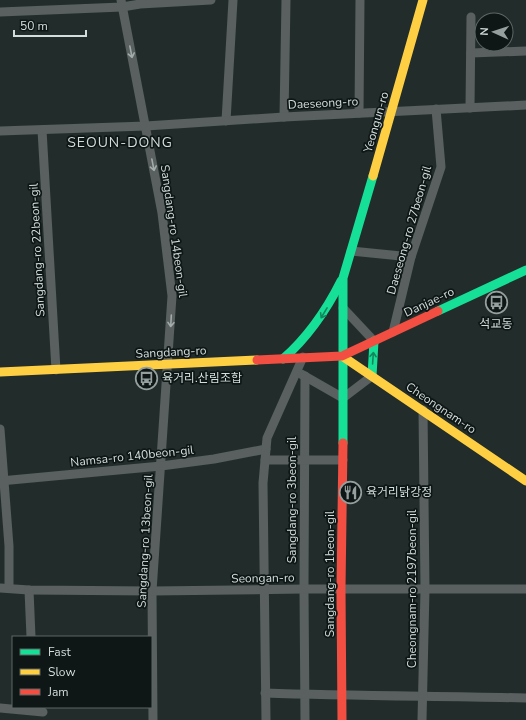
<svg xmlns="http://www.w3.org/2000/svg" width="526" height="720" font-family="'Nunito Sans','Noto Sans KR',sans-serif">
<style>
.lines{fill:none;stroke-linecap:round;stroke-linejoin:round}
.street{stroke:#59605f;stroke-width:9}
.fast{stroke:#16e098;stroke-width:9}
.slow{stroke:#ffcf43;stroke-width:9}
.jam{stroke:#f24e42;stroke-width:9}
.oneway{stroke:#a2acaa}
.oneway2{stroke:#13865e}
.labels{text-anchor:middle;stroke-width:3.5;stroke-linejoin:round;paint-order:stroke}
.street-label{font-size:12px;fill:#d3dedc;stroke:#0f1716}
.poi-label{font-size:12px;fill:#d3dedc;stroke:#0f1716;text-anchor:start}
.quarter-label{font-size:14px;letter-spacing:1px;fill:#d3dedc;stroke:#0f1716}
</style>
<rect width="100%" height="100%" fill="#222d2b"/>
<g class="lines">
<g class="street">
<path d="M121,0L162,213L172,296L152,591L153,720"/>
<path d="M0,12L122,7L140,4L211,0"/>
<path d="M471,53L526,51"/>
<path d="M470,108L471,17"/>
<path d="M359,113L360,0"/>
<path d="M284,117L286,0"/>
<path d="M226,121L233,0"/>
<path d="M42,130L56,370"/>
<path d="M0,131L146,126L284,117L526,105"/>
<path d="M351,251L411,257"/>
<path d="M343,308L374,341"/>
<path d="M393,332L411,257L441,167L436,109"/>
<path d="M301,374L343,398L372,376"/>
<path d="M305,376L304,589L305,720"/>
<path d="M0,429L9,546V588"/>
<path d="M265,460H343"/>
<path d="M0,481L161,466L214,459L266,449"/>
<path d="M0,588L29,590L152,591L304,589H526"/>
<path d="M29,590L31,637"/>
<path d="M265,693C352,696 439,696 526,698"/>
<path d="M0,708L43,712"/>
<path d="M266,720L263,483L267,438L303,357"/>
<path d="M422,720L425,589L423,410"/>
</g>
<g class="fast">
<path d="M438,311L526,270"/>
<path d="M283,359C308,337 326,311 341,281"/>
<path d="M372,376L374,341"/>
<path d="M343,443V278L373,176"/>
</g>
<g class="slow">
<path d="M373,176L423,0"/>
<path d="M342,356L526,481"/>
<path d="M0,372L257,360"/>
</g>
<g class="jam">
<path d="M257,360L342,356L438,311"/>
<path d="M342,720L341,589L343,443"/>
</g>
</g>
<defs><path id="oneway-shaft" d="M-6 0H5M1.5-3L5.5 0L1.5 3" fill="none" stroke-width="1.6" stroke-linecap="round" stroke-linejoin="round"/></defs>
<g class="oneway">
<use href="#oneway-shaft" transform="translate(131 52) rotate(79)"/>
<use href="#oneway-shaft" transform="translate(153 165) rotate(79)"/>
<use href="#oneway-shaft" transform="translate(171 321) rotate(93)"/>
</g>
<g class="oneway2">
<use href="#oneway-shaft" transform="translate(324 313) rotate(121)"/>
<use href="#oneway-shaft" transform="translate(373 358) rotate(-86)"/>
</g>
<defs>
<symbol id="bus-ring" viewBox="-11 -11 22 22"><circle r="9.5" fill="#0f1716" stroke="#95a09e" stroke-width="1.5"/><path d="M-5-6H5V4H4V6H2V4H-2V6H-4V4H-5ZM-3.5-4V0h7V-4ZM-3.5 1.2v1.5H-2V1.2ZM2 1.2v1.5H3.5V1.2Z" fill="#95a09e"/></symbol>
<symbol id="restaurant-ring" viewBox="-11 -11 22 22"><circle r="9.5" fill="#0f1716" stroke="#95a09e" stroke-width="1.5"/><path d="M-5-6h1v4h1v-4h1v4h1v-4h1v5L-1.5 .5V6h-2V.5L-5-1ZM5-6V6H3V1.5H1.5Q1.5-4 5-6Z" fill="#95a09e"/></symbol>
</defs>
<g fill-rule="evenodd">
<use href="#bus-ring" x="484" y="290" width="25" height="25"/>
<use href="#bus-ring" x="134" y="366" width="25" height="25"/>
<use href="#restaurant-ring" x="338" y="480" width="25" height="25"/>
</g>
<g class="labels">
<g class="street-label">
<text transform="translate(323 103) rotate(-3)" y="4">Daeseong-ro</text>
<text transform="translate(376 122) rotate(-74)" y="4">Yeongun-ro</text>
<text transform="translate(409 230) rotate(-74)" y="4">Daeseong-ro 27beon-gil</text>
<text transform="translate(174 231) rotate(82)" y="4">Sangdang-ro 14beon-gil</text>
<text transform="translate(37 250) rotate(-93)" y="4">Sangdang-ro 22beon-gil</text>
<text transform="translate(429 302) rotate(-25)" y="4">Danjae-ro</text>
<text transform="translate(171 352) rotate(-3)" y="4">Sangdang-ro</text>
<text transform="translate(441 408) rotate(34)" y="4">Cheongnam-ro</text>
<text transform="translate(132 456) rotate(-6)" y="4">Namsa-ro 140beon-gil</text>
<text transform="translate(292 500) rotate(-90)" y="4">Sangdang-ro 3beon-gil</text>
<text transform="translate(145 541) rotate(-87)" y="4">Sangdang-ro 13beon-gil</text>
<text transform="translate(330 574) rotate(-90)" y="4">Sangdang-ro 1beon-gil</text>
<text transform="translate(263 578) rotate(-1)" y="4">Seongan-ro</text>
<text transform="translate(412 589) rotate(-90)" y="4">Cheongnam-ro 2197beon-gil</text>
</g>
<g class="poi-label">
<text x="496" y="328" text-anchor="middle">석교동</text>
<text x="162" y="382">육거리.산림조합</text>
<text x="366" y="496">육거리닭강정</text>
</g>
<g class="quarter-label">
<text x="120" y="147">SEOUN-DONG</text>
</g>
</g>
<rect x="12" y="636" width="140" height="72" fill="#0f1716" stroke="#5d6765"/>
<rect x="20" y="649" width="20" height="6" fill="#16e098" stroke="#5d6765"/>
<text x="48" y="656" font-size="12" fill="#d3dedc">Fast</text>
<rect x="20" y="669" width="20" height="6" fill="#ffcf43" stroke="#5d6765"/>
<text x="48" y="676" font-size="12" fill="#d3dedc">Slow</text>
<rect x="20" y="689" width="20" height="6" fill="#f24e42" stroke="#5d6765"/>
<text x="48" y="696" font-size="12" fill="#d3dedc">Jam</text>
<g transform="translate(494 32) rotate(273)"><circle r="19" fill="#0f1716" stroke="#5d6765"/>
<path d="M0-3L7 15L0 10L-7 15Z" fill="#95a09e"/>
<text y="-6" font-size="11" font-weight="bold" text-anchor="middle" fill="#d3dedc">N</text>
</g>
<path d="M14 30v6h72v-6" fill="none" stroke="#d3dedc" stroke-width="2"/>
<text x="20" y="30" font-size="12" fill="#d3dedc" stroke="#0f1716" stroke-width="3" paint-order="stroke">50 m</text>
</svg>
